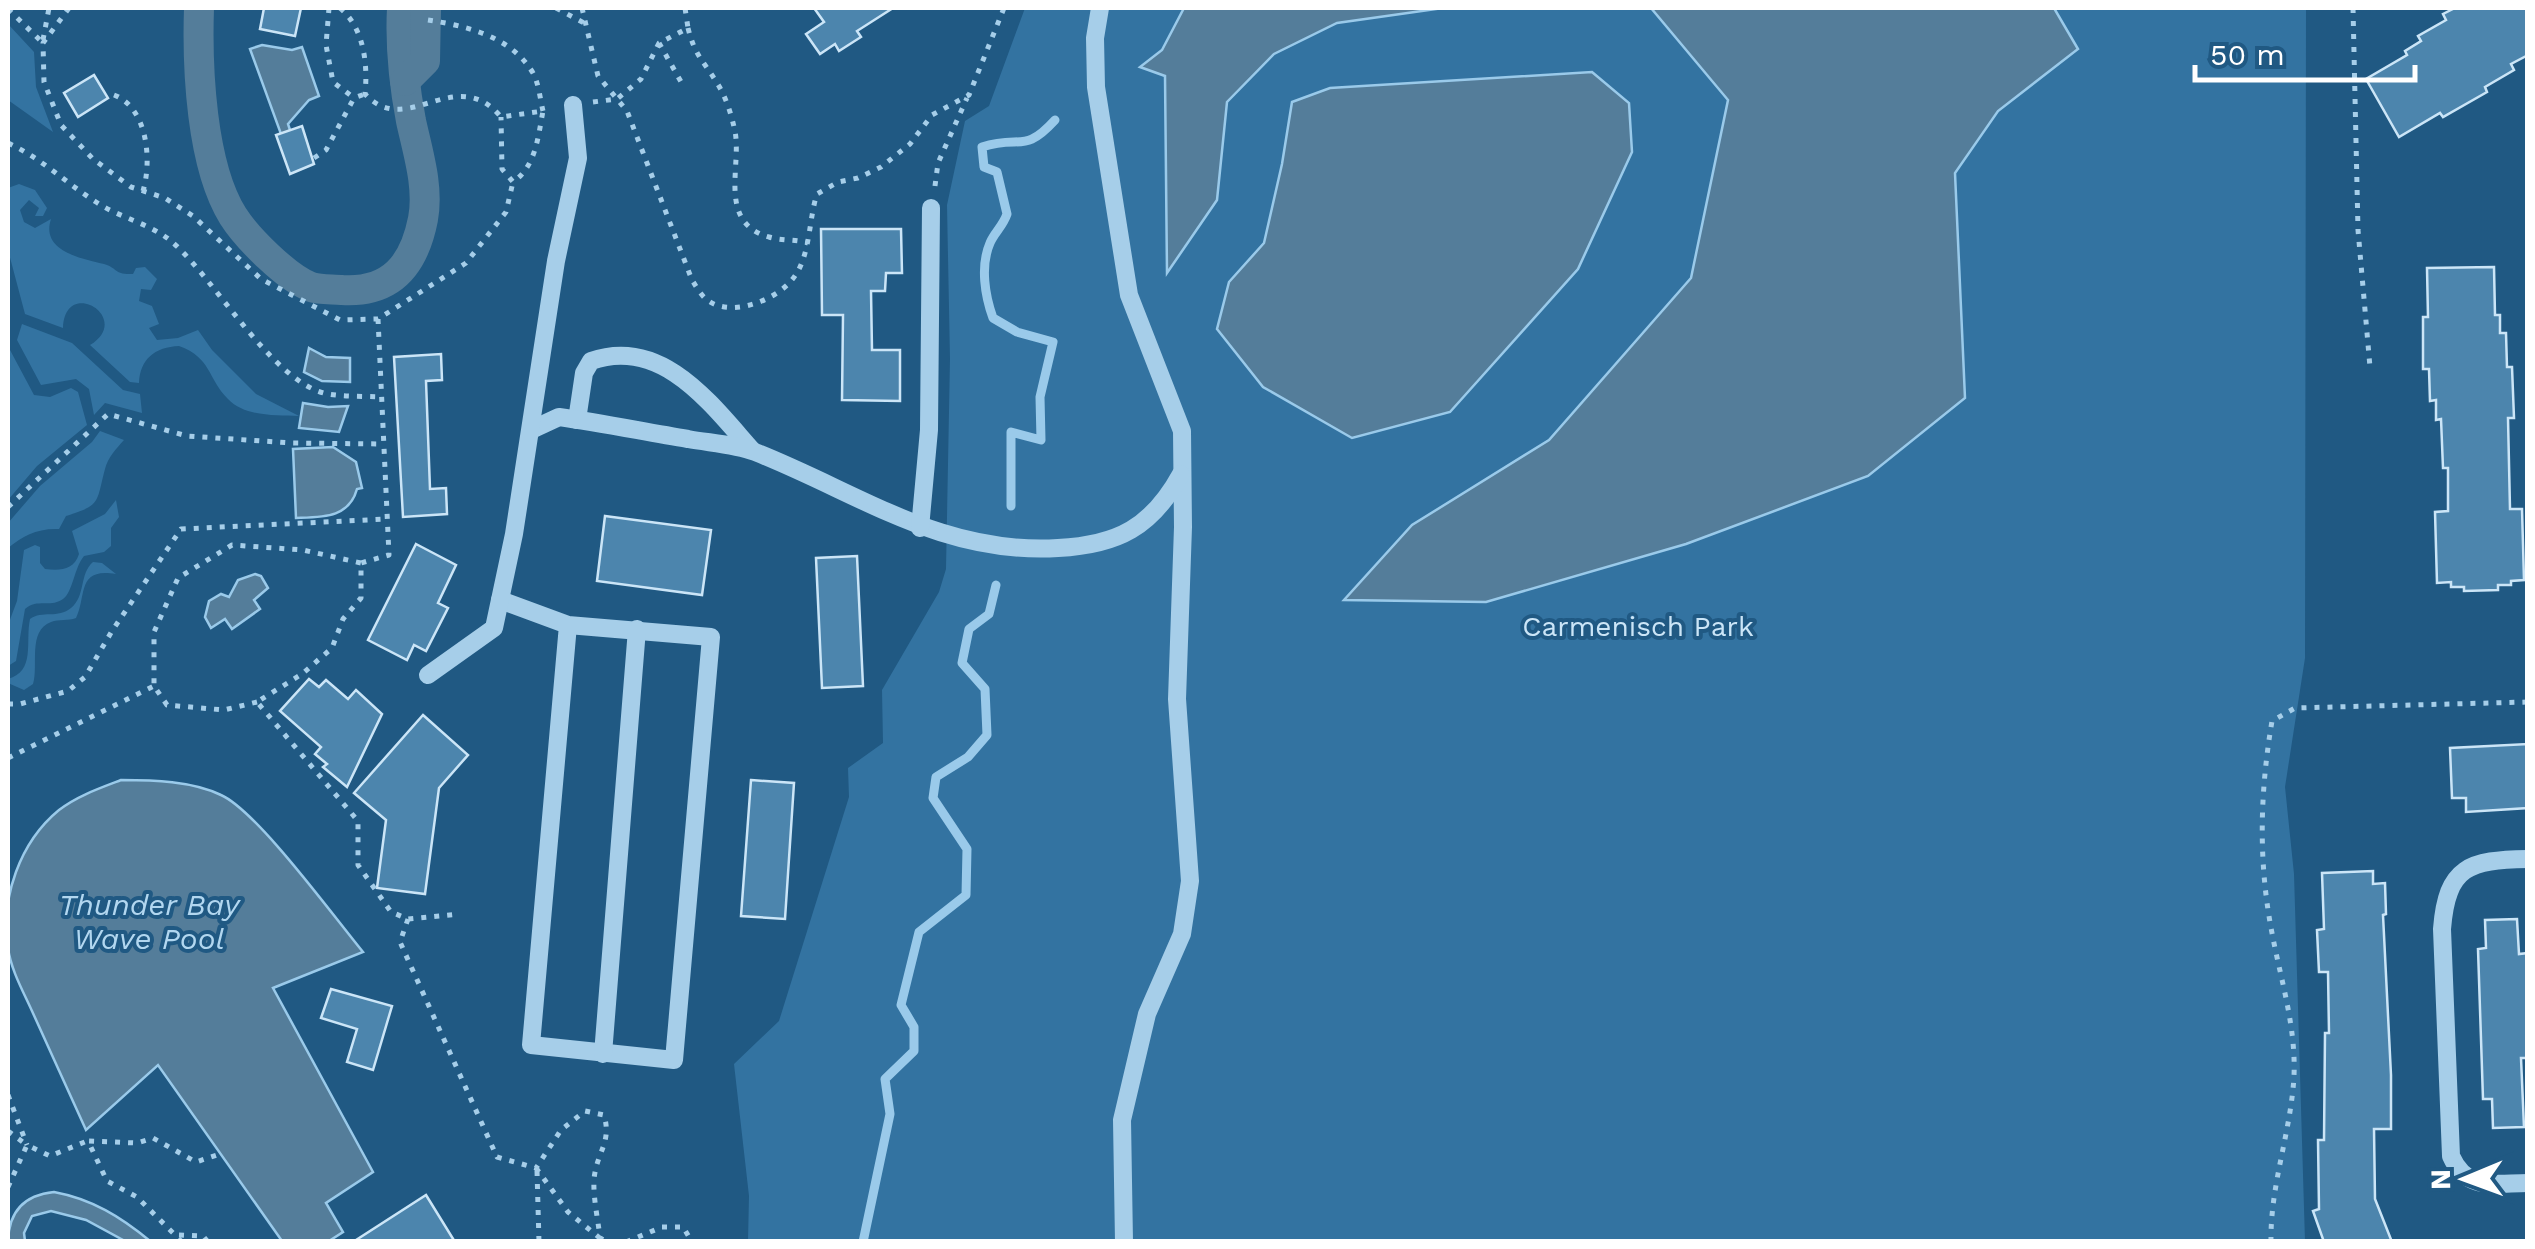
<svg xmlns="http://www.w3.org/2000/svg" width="2535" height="1249" font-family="'Work Sans',sans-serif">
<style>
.green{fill:#3373a1}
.water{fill:#547d9a;stroke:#9acaea;stroke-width:2.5}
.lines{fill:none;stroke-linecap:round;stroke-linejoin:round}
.stream{stroke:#9acaea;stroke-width:9}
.canal{stroke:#547d9a;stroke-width:30}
.building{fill:#4c85ad;stroke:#cbe5f7;stroke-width:2.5}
.path{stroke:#a6cee9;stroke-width:5;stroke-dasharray:5 8;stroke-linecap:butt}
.minor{stroke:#a6cee9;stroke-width:18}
.labels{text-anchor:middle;stroke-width:8;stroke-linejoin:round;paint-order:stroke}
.park-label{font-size:28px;fill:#cbe5f7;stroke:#205983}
.water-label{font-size:30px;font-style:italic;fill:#b2d7f0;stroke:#205983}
</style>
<rect width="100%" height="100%" fill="#205983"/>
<g class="green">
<path d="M1025,8H2306L2305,658L2285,787L2294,874L2305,1241H748L749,1196L734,1064L779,1021L849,797L848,768L883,743L882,690L939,592L946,569L950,359L947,205L965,121L989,106Z"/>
<path d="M8,24L34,52L36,87L53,132L8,100Z"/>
<path d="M19,184L35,190L47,208L43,216H35L39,208L29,200L20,210L24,222L35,228L51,219C40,252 84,259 104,264C118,268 114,275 133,274L136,268L145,267L157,279L151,290L141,289L139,301L152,306L159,324L149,328L157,340L178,338L198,330L212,350L256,394L299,416C276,415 245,417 228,399C207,378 212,358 179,346C155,347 140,359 139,383L130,382L90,345C134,318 65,276 63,328L25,314L8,250V188Z"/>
<path d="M22,324L72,343L123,390L140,394L142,413L105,403L94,415L89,389L76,379L41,385L17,340Z"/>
<path d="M10,350L34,395L50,397L71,388L78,392L87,425L37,466L8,500Z"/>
<path d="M100,431L124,440C116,449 108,457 105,469C96,502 102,505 66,516L59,529C37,528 23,536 8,548V523L40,486L92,442Z"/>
<path d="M116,500L119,517L111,528V546L104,552L84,556C74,568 73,592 63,599C51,608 37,598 25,609L16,661L8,666V625L17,601L24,550L35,545L40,547V563L45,569C60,571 74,570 79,554L72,531L105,514Z"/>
<path d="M93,562L102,563L116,574C76,567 87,596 76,618C68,621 59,619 51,622C27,631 39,666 33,684L24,690L8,683V679C36,671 25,642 30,619C42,610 58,619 71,608C86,596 79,574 93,562Z"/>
</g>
<g class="water">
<path d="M1184,8H1443L1337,23L1274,54L1227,102L1217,200L1167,273L1165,76L1140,67L1162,50Z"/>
<path d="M1651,8H2054L2078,49L1998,111L1955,173L1965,398L1868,476L1686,544L1486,602L1344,600L1412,525L1549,440L1691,278L1728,100Z"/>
<path d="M262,45L292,50L302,47L319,96L309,100L288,124L294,142L285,145L250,49Z"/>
<path d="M1592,72L1629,103L1632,152L1578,269L1450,412L1352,438L1263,387L1217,329L1229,282L1264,243L1282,164L1292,102L1330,88Z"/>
<path d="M309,348L326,357L350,358V382L322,381L304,372Z"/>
<path d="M303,403L328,407L348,406L339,432L299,428Z"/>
<path d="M333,447L356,462L362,488L357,489C349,518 323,517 296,518L293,449Z"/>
<path d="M255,574L261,576L268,588L254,600L260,609L232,629L225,619L211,628L205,617L209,601L221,594L229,597L238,580Z"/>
<path d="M121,780C153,780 192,781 221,795C257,811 334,917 363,952L273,988L373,1172L326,1203L343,1232L329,1241H282L158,1065L86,1130C68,1090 50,1051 32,1011C23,991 11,970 8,948C0,898 20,842 59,810C77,796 100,788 121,780Z"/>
<path d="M54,1192C92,1199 121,1217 150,1241H125L86,1220L51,1211L32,1216L24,1233L25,1241H8C9,1211 24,1195 54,1192Z"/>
</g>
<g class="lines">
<g class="stream">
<path d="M1011,506V432L1041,440L1040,397L1053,342L1017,332L993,318C985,296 980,266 990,243C994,233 1003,226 1007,214L997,172L984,167L982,147C1021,134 1023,155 1055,120"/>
<path d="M863,1242L890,1114L885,1079L914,1051V1027L901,1005L919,932L966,895L967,849L933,798L936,777L968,757L987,735L985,689L962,663L969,629L989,614L996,585"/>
</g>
<g class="canal">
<path d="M199,8C197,67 201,165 233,216C247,238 287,278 311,287C320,290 333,289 342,290C391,293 414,265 423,219C429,187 418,153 411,121C404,84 400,45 402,8"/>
<path d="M405,81L425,61L426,8"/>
</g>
</g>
<g class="building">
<path d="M264,8H301L295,36L260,29Z"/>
<path d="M814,8H893L857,31L861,37L839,51L835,44L820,54L806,34L824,22Z"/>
<path d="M2455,8H2528V55L2511,64L2514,70L2485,87L2487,92L2443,117L2440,113L2399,137L2366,79L2407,55L2405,51L2421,41L2418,36L2446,20L2443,14Z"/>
<path d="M94,75L108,98L78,117L64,93Z"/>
<path d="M302,126L314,164L290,174L276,135Z"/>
<path d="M821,229H901L902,273H886L885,291H871L872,350H900V401L842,400L843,315H822Z"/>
<path d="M2494,267L2495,315H2500V333H2506L2507,367H2512L2514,418H2508L2510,509H2522L2524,580L2511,581V585H2498V590L2464,591V587H2451V582L2437,583L2435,512L2448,511V468H2443L2441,419L2436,420V400L2430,401L2429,369H2423V317H2428L2427,268Z"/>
<path d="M441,354L442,380L426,381L430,489L446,488L447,514L403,517L394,357Z"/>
<path d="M605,516L711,530L702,595L597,581Z"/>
<path d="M416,544L456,565L438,603L448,608L426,651L414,645L407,660L368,640Z"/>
<path d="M857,556L863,686L822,688L816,558Z"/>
<path d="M309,679L319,687L326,680L348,699L356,690L382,714L347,787L323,767L327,764L315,754L321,747L280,711Z"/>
<path d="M423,715L468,755L439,788L425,894L377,888L386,820L354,793Z"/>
<path d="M2528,744V808L2466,812V798H2452L2450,748Z"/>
<path d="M751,780L794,783L785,919L741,916Z"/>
<path d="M2373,871V884L2385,883L2386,914L2383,915L2391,1075V1129H2374L2375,1199L2392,1242H2324L2313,1211L2319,1209L2318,1140H2324L2325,1033H2329L2328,972H2319L2317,930L2324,929L2322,873Z"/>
<path d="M2517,919L2519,954L2528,953V1058H2521L2524,1127L2493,1128L2492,1099H2483L2478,949L2486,948L2485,920Z"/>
<path d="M331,989L392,1006L373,1070L347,1062L357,1029L321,1018Z"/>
<path d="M426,1195L455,1242H353Z"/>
</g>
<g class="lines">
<g class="path">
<path d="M69,8L43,43L44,82L61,125L93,159L131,187L165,198L193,216L261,279L340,320L378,319L466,263L506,212L513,182"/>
<path d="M329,8L326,45L333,82L354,98"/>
<path d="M340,8C364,28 368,64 365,94C407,140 455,62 501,117L543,111C538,137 536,166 513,182L502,169L501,117"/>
<path d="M556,8L586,24"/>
<path d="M582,8L598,76L627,111L692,280C696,286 700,294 706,299C728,318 772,302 790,282C811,260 808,221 817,194L838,182L858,178L881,167L910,144L932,115L969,95L1004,8"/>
<path d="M2353,8L2358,230L2370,367"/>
<path d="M8,9L43,43"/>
<path d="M428,20C466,26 511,36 533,73C539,84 540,99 543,111"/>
<path d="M688,28C695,56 703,60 717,83C725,95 731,113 734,127C744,162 715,222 769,237C782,241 795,239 808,243"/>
<path d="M43,40L49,8"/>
<path d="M659,43L684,87"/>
<path d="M114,95C148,108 152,161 143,191"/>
<path d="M593,102L617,99L641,79L659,43L688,28L685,8"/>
<path d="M8,143C41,158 66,183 96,202C120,218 149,223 171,241C214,277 273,384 328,394C345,397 365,396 382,397"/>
<path d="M314,158L326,150L354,98L365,94"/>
<path d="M935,186L938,163L967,98"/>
<path d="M378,319L389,555L361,563V598L343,619L332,648L302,674L257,702L358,821V865L391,912L408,919L459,914"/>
<path d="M8,507L108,414L187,436L292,443L384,444"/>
<path d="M257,702L224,710L167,705L154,686V632L178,578L232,545L303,550L361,563"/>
<path d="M8,704H20L68,691L85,677L112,631L181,529L386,519"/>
<path d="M8,758L154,686"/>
<path d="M408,919L400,942L497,1157L536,1168L561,1130L585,1111L604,1115C612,1143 597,1151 594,1179C593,1198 598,1219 600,1238L607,1242"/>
<path d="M8,1095L27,1145"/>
<path d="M8,1131L24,1143"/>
<path d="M536,1168L568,1212L601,1239"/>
<path d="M537,1171L539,1242"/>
<path d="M8,1187L27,1145L50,1156L87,1141"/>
<path d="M179,1235L203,1236L208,1242"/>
<path d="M182,1242L137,1197L107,1181L88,1141L137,1143L153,1138L196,1162L217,1155"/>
<path d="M626,1242L662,1227H683L692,1242"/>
<path d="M2271,1242C2270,1185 2291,1132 2294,1076C2296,1026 2281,981 2272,933C2258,861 2260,792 2272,721L2295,708L2528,702"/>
</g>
<g class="minor">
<path d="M1100,8L1095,38L1096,87L1129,295L1182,431L1183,527L1177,699L1190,881L1182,934L1147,1014L1122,1120L1124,1242"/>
<path d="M577,420L584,373L591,361C662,336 711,404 752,450"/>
<path d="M531,430L559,417C602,423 645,432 688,439C709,443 735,444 755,452C859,493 941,555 1058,548C1118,545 1152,527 1181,474"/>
<path d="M920,528L929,430L931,208"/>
<path d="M500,600L568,625L711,637L674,1060L531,1045L568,625"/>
<path d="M428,675L494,628L514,534L556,261L578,158L573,105"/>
<path d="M2528,859C2469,860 2447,866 2442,929L2451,1156C2467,1192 2494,1183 2528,1183"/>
<path d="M603,1054L637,629"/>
</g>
</g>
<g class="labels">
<g class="park-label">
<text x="1638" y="636">Carmenisch Park</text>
</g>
<g class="water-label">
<text x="149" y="915">Thunder Bay<tspan x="149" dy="34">Wave Pool</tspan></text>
</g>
</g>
<rect width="2535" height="1249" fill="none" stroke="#ffffff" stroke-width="20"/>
<g transform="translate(2465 1179) rotate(269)" stroke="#205983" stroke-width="8" paint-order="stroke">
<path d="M0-8L18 38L0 25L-18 38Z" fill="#ffffff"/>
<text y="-15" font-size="28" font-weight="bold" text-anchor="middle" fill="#ffffff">N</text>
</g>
<path d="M2195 65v15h220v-15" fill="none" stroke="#ffffff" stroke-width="5"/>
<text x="2210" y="65" font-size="30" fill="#ffffff" stroke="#205983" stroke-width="8" paint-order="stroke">50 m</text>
</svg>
